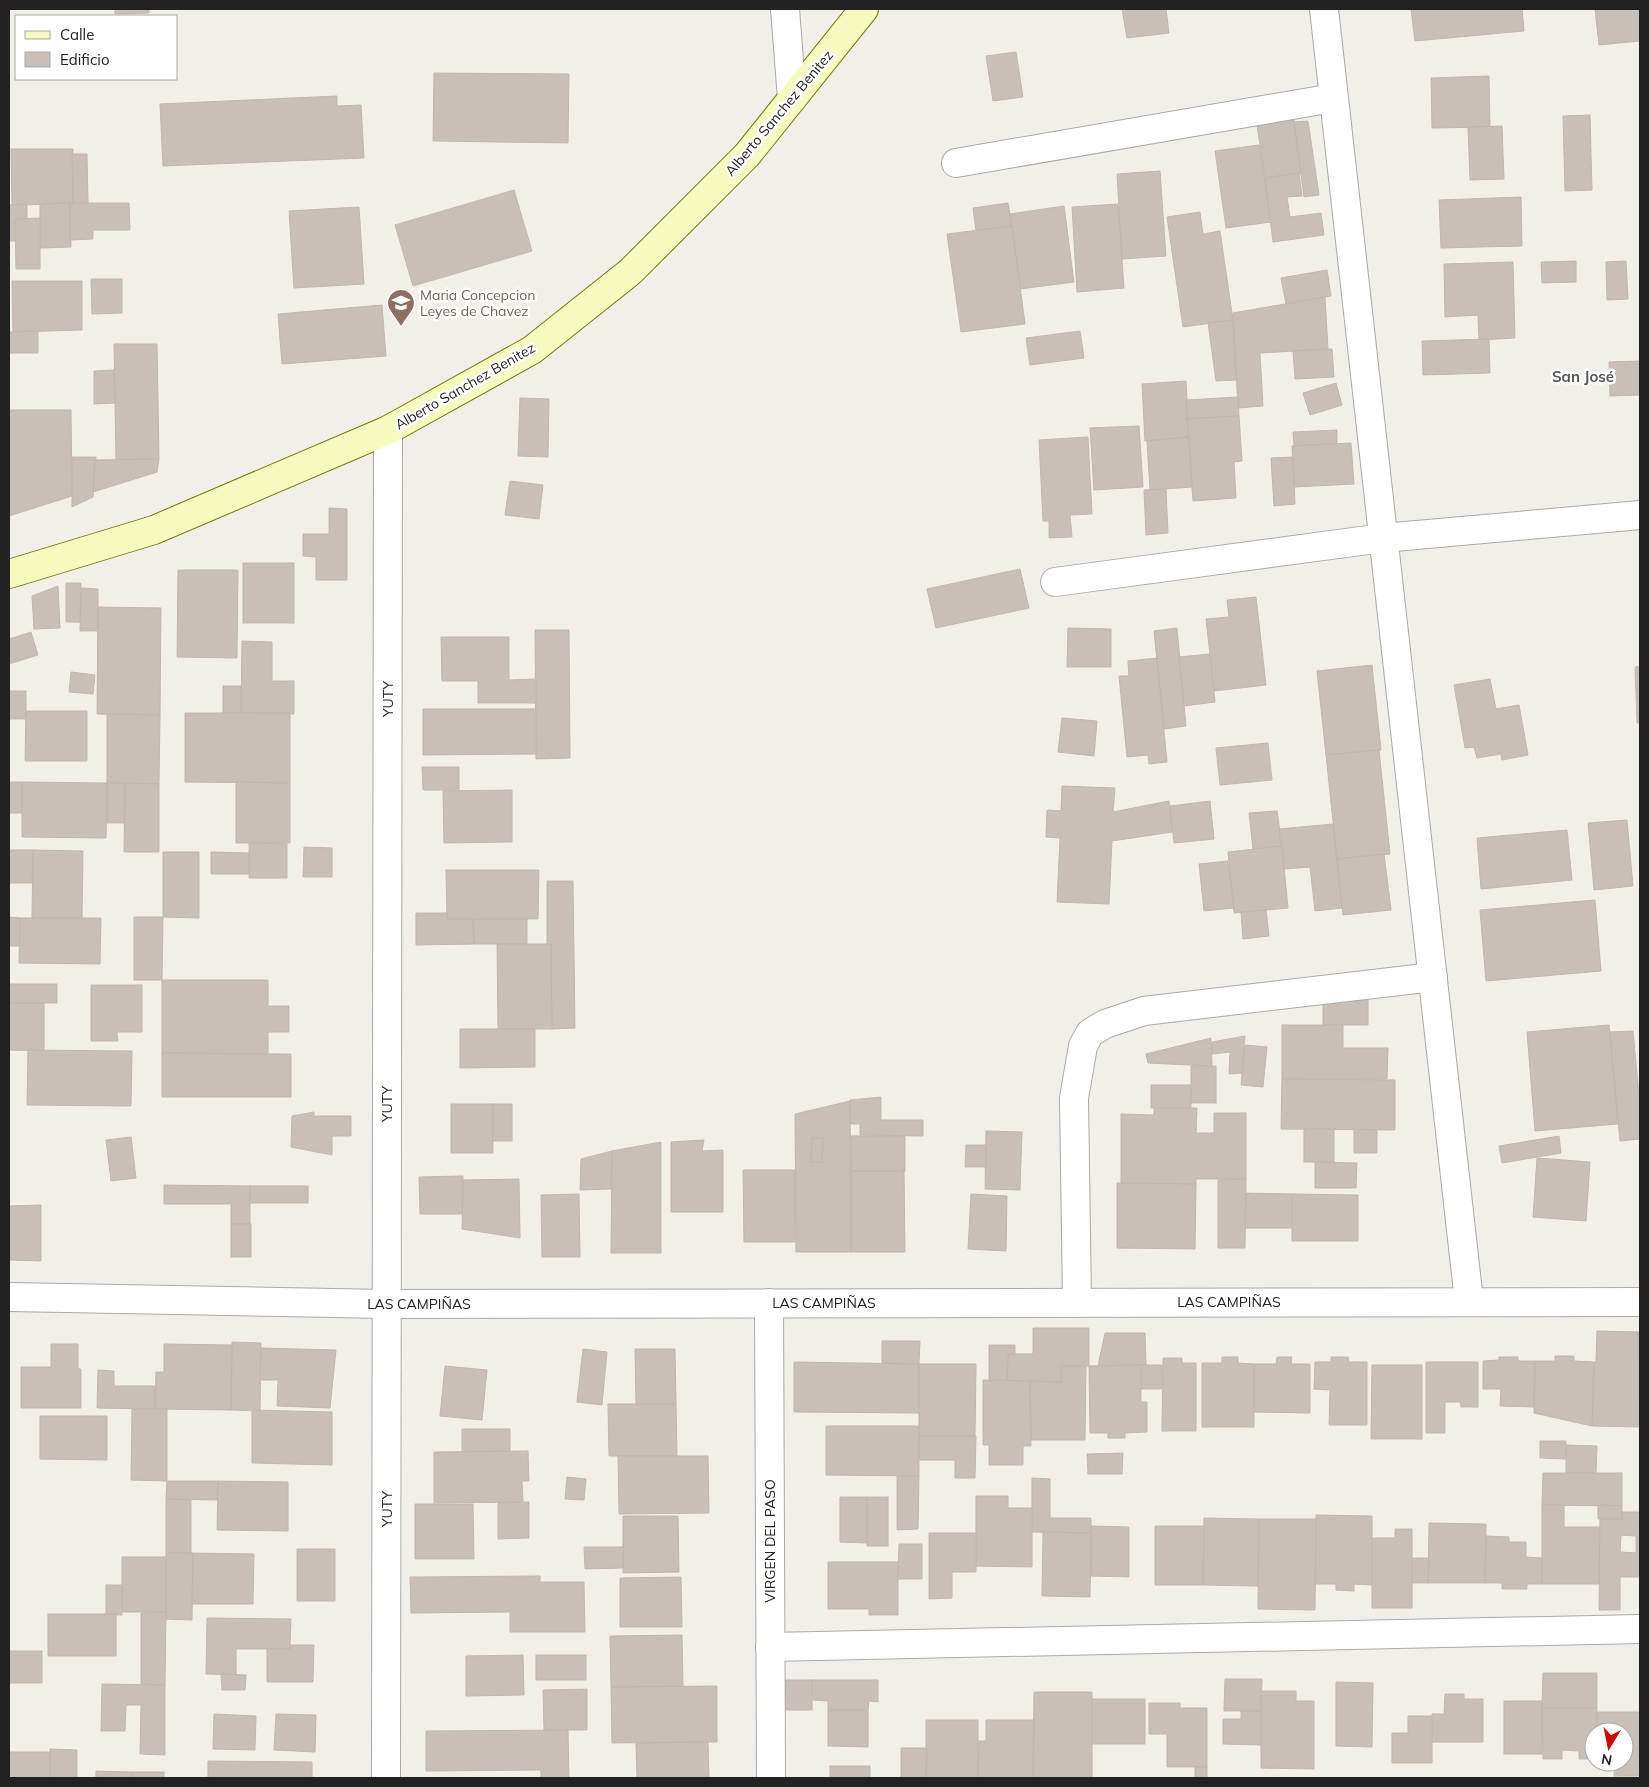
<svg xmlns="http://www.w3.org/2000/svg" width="1649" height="1787" font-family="Mulish,sans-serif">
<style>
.building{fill:#c7bfb8;stroke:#c4b6ab;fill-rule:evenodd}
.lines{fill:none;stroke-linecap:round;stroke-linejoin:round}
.street-casing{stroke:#a9a9a9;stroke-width:30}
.secondary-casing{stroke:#707d05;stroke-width:30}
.street{stroke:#fff;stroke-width:28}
.secondary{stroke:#f7fabf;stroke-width:28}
.labels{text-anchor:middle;stroke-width:5;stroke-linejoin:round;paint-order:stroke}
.street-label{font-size:14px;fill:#222;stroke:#fff}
.education-label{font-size:14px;fill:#785e54;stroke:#fff;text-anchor:start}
.neighbourhood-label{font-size:15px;font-weight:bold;fill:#555;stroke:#fff}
</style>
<rect width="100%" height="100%" fill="#f2efe9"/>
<g class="building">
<path d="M115,9H149V13L115,14Z"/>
<path d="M1122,9H1166L1169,33L1127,38Z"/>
<path d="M1411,9H1522L1524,31L1415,41Z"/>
<path d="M1595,9H1640V41L1599,45Z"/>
<path d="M1016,52L1023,97L993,101L986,56Z"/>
<path d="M434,73L569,74L568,143L433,141Z"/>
<path d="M1489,76L1490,127L1432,128L1431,78Z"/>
<path d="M337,96V106L361,105L364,158L163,166L160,104Z"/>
<path d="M1293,113L1301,173L1265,178L1256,118Z"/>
<path d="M1590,115L1592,190L1565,191L1563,116Z"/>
<path d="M1308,121L1319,195L1304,197L1294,122Z"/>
<path d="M1502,126L1504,179L1470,180L1468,127Z"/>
<path d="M1259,145L1271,222L1226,228L1215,151Z"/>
<path d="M11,149H73V204L12,205Z"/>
<path d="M72,154H87L88,203L73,204Z"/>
<path d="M1160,171L1166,256L1122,259L1117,174Z"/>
<path d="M1299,173L1302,196L1287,197L1290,217L1321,213L1324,235L1273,242L1265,178Z"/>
<path d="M514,190L532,251L413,286L395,225Z"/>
<path d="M1521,197L1522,246L1441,248L1439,200Z"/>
<path d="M70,203L71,247L40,248V204Z"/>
<path d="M70,203H129L130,230H93V239L70,240Z"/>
<path d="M1008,203L1012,226L976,231L973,208Z"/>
<path d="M27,204V219H15V241H9V205Z"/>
<path d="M1118,204L1124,288L1077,292L1072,207Z"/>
<path d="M1064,206L1074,282L1020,289L1010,214Z"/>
<path d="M359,207L364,284L294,288L289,211Z"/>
<path d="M1200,212L1203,234L1220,231L1233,320L1183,327L1167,217Z"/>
<path d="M40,218V269H16L15,219Z"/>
<path d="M1012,226L1025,324L961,332L947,234Z"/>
<path d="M1576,261V282L1542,283L1541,262Z"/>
<path d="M1626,261L1628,299L1607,300L1606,262Z"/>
<path d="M1513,262L1515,338L1479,340L1478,315L1445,317L1444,264Z"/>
<path d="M1327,270L1331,296L1286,304L1281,278Z"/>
<path d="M91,279H122V313L92,314Z"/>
<path d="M12,281H82V330L13,332Z"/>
<path d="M1325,297L1328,349L1260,353L1263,406L1238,408L1233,313Z"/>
<path d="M382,305L386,356L282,364L278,314Z"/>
<path d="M1233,320L1236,380L1216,381L1208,323Z"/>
<path d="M38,331V353H9V332Z"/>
<path d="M1080,331L1084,358L1030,365L1026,338Z"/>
<path d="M1489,339L1490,373L1423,375L1422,341Z"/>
<path d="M114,344H157L159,459L116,460Z"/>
<path d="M1328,349H1332L1334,377L1295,379L1293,351Z"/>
<path d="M1640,361V395L1610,396L1609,362Z"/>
<path d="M114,370L115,403L94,404V371Z"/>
<path d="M1186,381L1189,437L1145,441L1142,384Z"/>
<path d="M1336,383L1342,405L1310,415L1303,393Z"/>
<path d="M1238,397L1239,416L1187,419L1186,400Z"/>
<path d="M520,398L549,399L548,457L518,456Z"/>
<path d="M9,410H71L72,496L9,516Z"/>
<path d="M1239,416L1242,461L1234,462L1236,498L1193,501L1187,419Z"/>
<path d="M1139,426L1143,487L1094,490L1090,428Z"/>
<path d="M1337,430V443L1294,446L1293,432Z"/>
<path d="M1088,437L1092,514L1070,515L1072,537L1049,538V521H1043L1039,440Z"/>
<path d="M1189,437L1192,487L1150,490L1147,441Z"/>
<path d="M1351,443L1354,484L1294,487L1292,446Z"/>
<path d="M72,457H96L93,497L72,507Z"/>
<path d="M1293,457L1295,504L1274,506L1271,458Z"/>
<path d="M159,459L157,472L93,492L95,460Z"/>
<path d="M510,481L543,485L539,519L505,515Z"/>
<path d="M1166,489L1168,533L1146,535L1144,490Z"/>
<path d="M329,508L347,509V580H316V557L303,556V534H329Z"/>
<rect x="243" y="563" width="51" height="60"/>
<path d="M1020,569L1029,608L936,628L927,589Z"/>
<path d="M178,570H238L237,658L177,657Z"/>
<path d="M66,583H81L80,622H66Z"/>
<path d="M58,586L60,628L34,629L32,596Z"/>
<path d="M81,588L98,589V631H80Z"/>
<path d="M1256,597L1266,685L1214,691L1206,619L1229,617L1227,600Z"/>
<path d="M98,607L161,608L160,715L97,714Z"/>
<path d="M1068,628L1111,629V667H1067Z"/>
<path d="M1177,628L1186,726L1164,729L1154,631Z"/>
<path d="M535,630H569L570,758L536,759Z"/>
<path d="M31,632L38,655L9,664V639Z"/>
<path d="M441,637H509V680L536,679V703H478V681H442Z"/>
<path d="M242,641L272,642V681H294V714L241,713Z"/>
<path d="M1210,654L1215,702L1184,706L1179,657Z"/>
<path d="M1157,658L1167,762L1149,764L1148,755L1127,757L1119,676H1129L1128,661Z"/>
<path d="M1372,665L1381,750L1326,755L1317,671Z"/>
<path d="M1640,666V723H1637L1635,667Z"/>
<path d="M71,672L95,675L93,694L69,692Z"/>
<path d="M1490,679L1496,709L1519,705L1528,755L1502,760L1501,754L1477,758L1474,747L1465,748L1454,685Z"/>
<rect x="223" y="686" width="18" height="27"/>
<rect x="9" y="691" width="17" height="28"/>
<path d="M423,709H536V754L423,755Z"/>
<path d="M26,711H87V761H25Z"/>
<path d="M185,713H290V783L185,782Z"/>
<path d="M107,714L160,715L159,784L107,783Z"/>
<path d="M1062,718L1097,721L1094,756L1058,752Z"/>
<path d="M1268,743L1272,780L1220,785L1216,748Z"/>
<path d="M1379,750L1390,854L1337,859L1326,755Z"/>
<path d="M422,767H459V790H423Z"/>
<rect x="9" y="782" width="13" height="31"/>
<path d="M22,782L107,783L106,838L22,837Z"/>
<path d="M236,782L290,783V843H236Z"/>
<rect x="107" y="783" width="18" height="40"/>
<path d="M125,783L159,784V852H124Z"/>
<path d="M1062,786L1115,788L1113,812L1169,801L1172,832L1112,841L1109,904L1057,902L1060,838L1046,837L1047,810L1061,811Z"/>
<path d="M512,790V842L444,843L443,791Z"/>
<path d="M1210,801L1214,839L1174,843L1170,806Z"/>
<path d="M1277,811L1282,846L1253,849L1249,813Z"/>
<path d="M1627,820L1633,886L1594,890L1588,823Z"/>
<path d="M1333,824L1342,908L1315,911L1310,867L1284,869L1279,829Z"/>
<path d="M1567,830L1572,880L1481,889L1477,838Z"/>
<path d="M249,843L287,844V878H249Z"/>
<path d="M1282,846L1288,908L1234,913L1228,852Z"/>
<path d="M304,847L332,848V877H303Z"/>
<path d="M9,850H33L32,883H9Z"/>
<path d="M33,850L83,851L82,918H32Z"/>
<path d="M163,852H199V918L163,917Z"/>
<path d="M211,852L249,853V874H211Z"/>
<path d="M1384,854L1391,910L1343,915L1337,859Z"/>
<path d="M1228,861L1234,908L1204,911L1199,864Z"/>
<path d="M446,870H539L538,919H447Z"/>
<path d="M547,881H573L575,1028L552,1029L551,944H547Z"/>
<path d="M1595,900L1601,971L1486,981L1480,910Z"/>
<path d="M1266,910L1269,936L1243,939L1241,912Z"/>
<path d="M416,913H447V919H473L474,944L416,945Z"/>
<path d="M9,917L20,918V946H9Z"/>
<path d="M134,917H163L162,980H134Z"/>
<path d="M20,918H101L100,964L19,963Z"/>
<path d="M473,919H527V944H474Z"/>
<path d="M497,944H551L552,1029H498Z"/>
<path d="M162,980H268V1006H289V1032H268V1054L162,1053Z"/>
<rect x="9" y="984" width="48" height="19"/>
<path d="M91,985H142V1032H117L118,1041H91Z"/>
<path d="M1368,991V1025H1323V1002Z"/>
<path d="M9,1003H44V1051L9,1050Z"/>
<path d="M1282,1025H1343V1048H1388L1387,1079H1282Z"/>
<path d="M1609,1025L1618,1124L1535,1131L1527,1032Z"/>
<path d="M460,1029H535V1067L460,1068Z"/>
<path d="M1633,1031L1640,1106V1139L1620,1141L1610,1032Z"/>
<path d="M1245,1036L1242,1073L1229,1074L1230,1052L1212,1054V1042Z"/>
<path d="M1211,1038L1212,1066L1148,1063L1146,1054Z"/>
<path d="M1245,1045L1267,1047L1263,1087L1241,1085Z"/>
<path d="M28,1050L132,1051L131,1106L27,1105Z"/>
<path d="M162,1053L291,1054V1097H162Z"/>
<rect x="1191" y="1066" width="25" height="37"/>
<path d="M1282,1079L1395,1080V1130L1281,1129Z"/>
<rect x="1151" y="1085" width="40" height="23"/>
<path d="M881,1097V1120H923V1136L860,1135V1124H850V1100Z"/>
<path d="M850,1101L851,1252H796L795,1114Z"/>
<rect x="451" y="1104" width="42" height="49"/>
<rect x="493" y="1104" width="19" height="37"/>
<path d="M1154,1108H1197L1196,1133H1214V1113H1246V1179H1196V1184L1121,1183V1114L1154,1115Z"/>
<path d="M314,1112V1116H351V1136H332V1155L291,1147L292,1116Z"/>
<rect x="1304" y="1129" width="30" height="33"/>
<path d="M1354,1129L1377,1130V1153H1354Z"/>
<path d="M986,1131L1022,1132L1020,1190L985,1189Z"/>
<rect x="851" y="1136" width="54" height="35"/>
<path d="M1559,1136L1561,1153L1502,1163L1499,1146Z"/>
<path d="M131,1137L136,1178L111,1181L106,1140Z"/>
<path d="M812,1138H823L822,1162H811Z"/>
<path d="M704,1140L702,1151L723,1150V1212H671V1142Z"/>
<path d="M661,1142V1253H611L612,1151Z"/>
<path d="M966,1145H986V1167H965Z"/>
<path d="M612,1151L611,1189L580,1190L581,1159Z"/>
<path d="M1537,1158L1590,1162L1586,1221L1533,1217Z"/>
<path d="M1315,1162L1357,1163L1356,1188H1315Z"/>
<path d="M743,1170H795V1242H744Z"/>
<path d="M851,1171H904L905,1252H851Z"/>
<path d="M463,1176V1214H420L419,1177Z"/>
<path d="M519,1179L520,1238L462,1229L463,1180Z"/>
<path d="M1246,1179L1245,1248H1218V1180Z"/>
<path d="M1117,1183L1196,1184L1195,1249L1117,1248Z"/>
<path d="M164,1185L250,1186V1224H231V1204H164Z"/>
<rect x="250" y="1186" width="58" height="17"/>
<path d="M1246,1193L1292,1194V1228H1245Z"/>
<path d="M579,1194L580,1257H542L541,1195Z"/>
<path d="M971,1194L1007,1196L1006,1251L968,1249Z"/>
<path d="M1292,1194L1358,1195V1241H1292Z"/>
<path d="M41,1205V1261L9,1260V1206Z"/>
<rect x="231" y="1224" width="20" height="33"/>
<path d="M1033,1328H1089V1366H1061L1062,1382L1007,1381L1008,1354H1033Z"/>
<path d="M1597,1331L1638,1332L1640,1427L1592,1426L1594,1362H1596Z"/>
<rect x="1638" y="1332" width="2" height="24"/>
<path d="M1105,1333H1145L1146,1365L1098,1366Z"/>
<path d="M882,1341H920L919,1364L882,1363Z"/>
<path d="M232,1342L261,1343L260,1411L231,1410Z"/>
<path d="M51,1344H78V1369H81V1408H21V1367H51Z"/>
<path d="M164,1344L232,1345L231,1410L155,1409L156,1372H164Z"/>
<path d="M989,1345H1015V1354H1008L1007,1381H989Z"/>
<path d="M261,1348L336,1350L330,1408L277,1406L278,1380H260Z"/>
<path d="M583,1349L607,1352L602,1405L577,1402Z"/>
<path d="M635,1349H675L676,1404H636Z"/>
<path d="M1555,1356H1574V1361L1594,1362L1592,1426L1534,1413L1535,1361H1555Z"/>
<path d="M1222,1357H1238V1363L1254,1364V1427H1202V1363H1222Z"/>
<path d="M1277,1357H1292L1291,1364H1310V1413L1254,1412V1364H1276Z"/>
<path d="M1331,1357H1348L1349,1362H1367V1425H1329L1330,1390L1314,1389L1315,1362H1331Z"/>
<path d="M1499,1357H1518V1361H1535L1534,1407L1500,1406L1501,1389H1483V1361L1499,1360Z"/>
<path d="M1163,1358H1182V1363H1196V1431H1162Z"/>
<path d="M794,1362L919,1364V1413L794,1412Z"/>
<path d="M1426,1362H1478V1407H1461L1460,1402H1445V1433H1426Z"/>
<path d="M919,1364H976L975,1436H919Z"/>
<rect x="1141" y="1365" width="21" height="24"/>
<path d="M1141,1365V1402H1147V1432L1125,1433V1438H1108V1433H1090L1089,1366Z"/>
<path d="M1372,1365H1422V1439H1371Z"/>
<path d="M445,1366L487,1370L482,1420L440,1416Z"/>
<path d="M1061,1366H1086L1085,1440H1031L1030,1381L1062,1382Z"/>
<path d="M98,1370L114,1371V1386H155V1409L97,1408Z"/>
<path d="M983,1380L1030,1381L1031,1446H1023V1465H989V1445H983Z"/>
<path d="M608,1404H676L677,1456H609Z"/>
<path d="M132,1409H167V1481L131,1480Z"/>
<path d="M252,1410L332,1412V1465L252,1463Z"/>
<path d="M40,1416H107V1460L40,1459Z"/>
<path d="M826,1426H919V1476L826,1475Z"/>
<rect x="462" y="1429" width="48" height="23"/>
<path d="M919,1436H976L975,1478H955V1460H919Z"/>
<path d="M1540,1441H1566V1459L1540,1458Z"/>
<path d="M1566,1445L1597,1446L1596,1473H1566Z"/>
<path d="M528,1451L529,1481H522L523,1502L434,1503V1452Z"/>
<path d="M1123,1453L1122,1474H1088L1087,1454Z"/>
<path d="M618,1456H708L709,1513L619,1514Z"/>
<path d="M1543,1473H1622V1506L1542,1505Z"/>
<path d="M897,1476H919L918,1529L897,1530Z"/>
<path d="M567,1477L586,1479L584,1500L565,1499Z"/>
<path d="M1032,1478L1050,1479V1518H1091V1533L1032,1532Z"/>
<path d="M167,1481H218L217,1500L166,1499Z"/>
<path d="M218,1481L288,1482V1531L217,1530Z"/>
<path d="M976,1496H1008V1508H1032V1567L976,1566Z"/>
<path d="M840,1497H867V1543L840,1542Z"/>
<rect x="867" y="1497" width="21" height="49"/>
<path d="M166,1499L191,1500V1553H166Z"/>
<path d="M529,1502V1538L498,1539V1503Z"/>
<path d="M415,1504H473L474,1559H415Z"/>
<path d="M1542,1505H1564V1527H1600L1599,1584H1542Z"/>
<path d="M1598,1505L1622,1506V1519H1598Z"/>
<path d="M1622,1512H1640V1577H1620V1610H1599L1600,1519H1622ZM1621,1535L1636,1536V1553L1620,1552Z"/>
<path d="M1316,1515L1372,1516V1585L1354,1584V1591L1336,1590V1584H1315Z"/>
<path d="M623,1516H678L679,1572L623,1573Z"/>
<path d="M1204,1518L1259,1519L1258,1586L1203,1585Z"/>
<path d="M1259,1519H1316L1315,1610L1258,1609Z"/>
<path d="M1429,1523L1486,1524L1485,1583H1428Z"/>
<path d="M1091,1526L1129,1527V1577L1091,1576Z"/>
<path d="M1155,1526H1204L1203,1585H1155Z"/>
<path d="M1395,1529H1412V1608H1372V1538H1395Z"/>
<path d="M1043,1532L1091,1533L1090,1597L1042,1596Z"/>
<path d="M929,1533H976V1572H952V1598L929,1599Z"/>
<path d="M1486,1536L1509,1537V1542H1526V1557L1542,1558V1584H1527V1589H1502V1583H1485Z"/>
<path d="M899,1544H922V1579H898Z"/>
<path d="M584,1547H623V1568L585,1569Z"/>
<rect x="297" y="1549" width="38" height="52"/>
<path d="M166,1553H193L192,1620L165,1619Z"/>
<path d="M193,1553L254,1554L253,1604H192Z"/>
<rect x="122" y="1557" width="44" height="55"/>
<path d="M1412,1558H1429L1428,1583H1412Z"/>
<path d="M828,1562H898V1615H869V1609H828Z"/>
<path d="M540,1576V1582H584L585,1632H510V1612L411,1613L410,1577Z"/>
<path d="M681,1577L682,1627H620V1578Z"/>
<rect x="106" y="1585" width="16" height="30"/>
<path d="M166,1612L165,1685L141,1684V1613Z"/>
<rect x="48" y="1614" width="68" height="42"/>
<path d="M207,1618L291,1619L290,1649H236V1675L206,1674Z"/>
<path d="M682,1635L683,1686L611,1687L610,1636Z"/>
<path d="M291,1645H314L313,1682H267V1649H290Z"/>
<rect x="9" y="1651" width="33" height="32"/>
<path d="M523,1655L524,1695L466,1696V1656Z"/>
<rect x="536" y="1655" width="50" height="25"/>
<path d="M1543,1673H1597V1708H1542Z"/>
<path d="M221,1674L246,1675L245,1690H222Z"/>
<path d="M1225,1679H1262L1261,1711H1224Z"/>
<rect x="780" y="1680" width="32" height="30"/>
<path d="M812,1680H878V1702L869,1701L868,1710H828V1701L813,1700Z"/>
<path d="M1336,1682L1373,1683L1372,1747L1336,1746Z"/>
<path d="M102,1684L165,1685V1755L140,1754L141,1705H126L125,1731H101Z"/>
<path d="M717,1686V1742L612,1743L611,1687Z"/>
<path d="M587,1689V1730H544L543,1690Z"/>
<path d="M1261,1691H1296V1701H1314V1769L1261,1768Z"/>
<path d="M1034,1692H1092V1778H1033Z"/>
<path d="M1445,1694H1464V1699H1483V1742H1432V1714H1444Z"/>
<rect x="1092" y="1699" width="53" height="45"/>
<rect x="1504" y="1701" width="38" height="53"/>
<path d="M1149,1703H1180V1708H1207V1767H1167V1734H1149Z"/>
<path d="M1542,1708H1597L1594,1759H1579V1751L1562,1750V1759H1543Z"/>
<path d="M828,1710H868V1747L828,1746Z"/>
<path d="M1241,1711H1261V1745L1223,1744V1719H1241Z"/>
<path d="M1597,1712H1640V1776H1614L1615,1762H1624V1732H1597Z"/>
<path d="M214,1714L256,1716L255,1750L213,1749Z"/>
<path d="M276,1714L316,1715L315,1752L274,1750Z"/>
<path d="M1408,1716H1432V1763H1392V1733H1408Z"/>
<rect x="926" y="1720" width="52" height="58"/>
<path d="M986,1720H1034L1033,1778H978L979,1741H986Z"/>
<path d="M568,1730L569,1778H541V1770L426,1771V1731Z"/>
<path d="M708,1742L709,1778H637L636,1743Z"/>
<path d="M901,1748H927L926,1778H901Z"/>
<path d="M50,1749L77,1750V1778H50Z"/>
<rect x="9" y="1752" width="41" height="26"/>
<path d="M208,1761L312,1762V1778H208Z"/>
<rect x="830" y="1766" width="40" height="12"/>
<rect x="1195" y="1767" width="12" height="11"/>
<path d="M96,1771L132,1772V1778H96Z"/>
<rect x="132" y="1772" width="32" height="6"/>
</g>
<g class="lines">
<defs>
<g id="street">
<path d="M785,9L792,99"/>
<path d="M1324,9L1469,1301"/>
<path d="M956,163L1333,98"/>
<path d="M1055,582L1383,538L1640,515"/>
<path d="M9,1297L387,1304L1640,1302"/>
<path d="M1077,1302L1074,1098L1083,1046L1090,1033L1105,1024L1144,1011L1433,977"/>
<path d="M769,1303L771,1778"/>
<path d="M770,1647L1640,1629"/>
<path d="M386,1778L388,430"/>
</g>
<path id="secondary" d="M9,574L154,530L388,430L532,350L630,272L747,155L864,9"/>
</defs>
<use href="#street" class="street-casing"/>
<use href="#secondary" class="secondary-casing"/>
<use href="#street" class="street"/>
<use href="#secondary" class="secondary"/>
</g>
<defs>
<symbol id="school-pin" viewBox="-11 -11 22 30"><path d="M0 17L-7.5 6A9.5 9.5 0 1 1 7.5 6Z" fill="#8d6e63" stroke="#fff"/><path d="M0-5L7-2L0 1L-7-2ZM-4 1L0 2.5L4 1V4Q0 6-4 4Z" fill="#fff"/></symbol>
</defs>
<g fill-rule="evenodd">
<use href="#school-pin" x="385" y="287" width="32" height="43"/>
</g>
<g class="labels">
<g class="street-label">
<text transform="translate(779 113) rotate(-50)" y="5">Alberto Sanchez Benitez</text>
<text transform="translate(465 386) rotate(-30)" y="5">Alberto Sanchez Benitez</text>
<text transform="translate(388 699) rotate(-90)" y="5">YUTY</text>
<text transform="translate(387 1104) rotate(-90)" y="5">YUTY</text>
<text x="1229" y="1307">LAS CAMPIÑAS</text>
<text x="824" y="1308">LAS CAMPIÑAS</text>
<text x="419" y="1309">LAS CAMPIÑAS</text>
<text transform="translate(387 1509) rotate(-90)" y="5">YUTY</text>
<text transform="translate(770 1541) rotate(-90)" y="5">VIRGEN DEL PASO</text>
</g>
<g class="education-label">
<text x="420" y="300">Maria Concepcion<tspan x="420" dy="16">Leyes de Chavez</tspan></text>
</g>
<g class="neighbourhood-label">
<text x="1583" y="382">San José</text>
</g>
</g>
<rect width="1649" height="1787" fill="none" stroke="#222222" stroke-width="20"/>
<rect x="15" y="15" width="162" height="65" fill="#ffffff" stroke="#a7a7a7"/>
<rect x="25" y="31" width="25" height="8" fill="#f7fabf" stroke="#a7a7a7"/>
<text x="60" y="40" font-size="15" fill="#222222">Calle</text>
<rect x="25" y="52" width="25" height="15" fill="#c7bfb8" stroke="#a7a7a7"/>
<text x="60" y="65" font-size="15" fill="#222222">Edificio</text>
<g transform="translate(1609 1747) rotate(190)"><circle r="24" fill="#ffffff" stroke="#a7a7a7"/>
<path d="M0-4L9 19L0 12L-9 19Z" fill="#d40000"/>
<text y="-8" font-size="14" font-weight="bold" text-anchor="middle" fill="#222222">N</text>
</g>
</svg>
